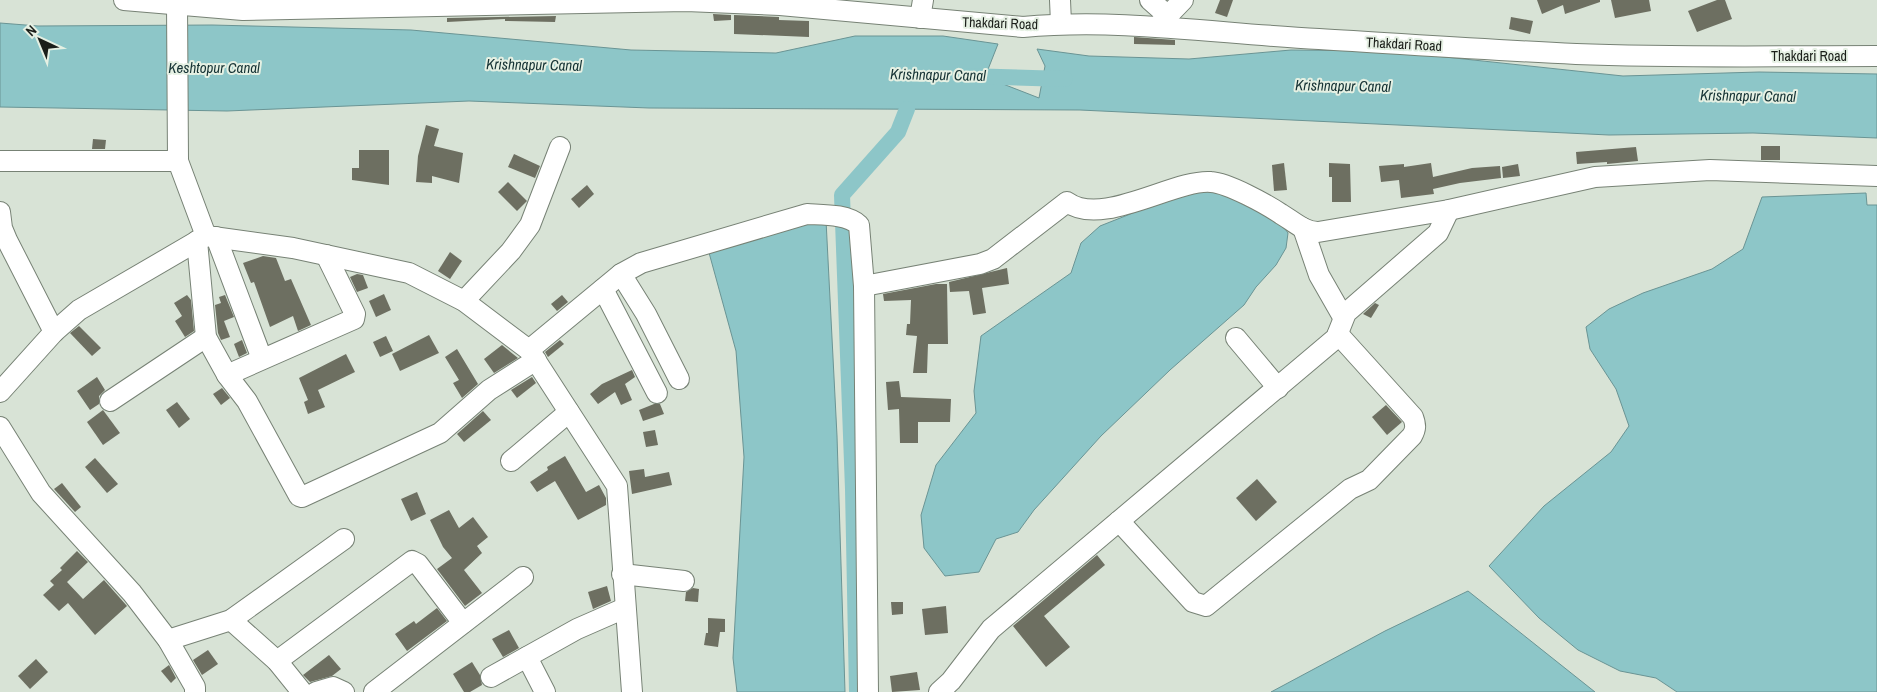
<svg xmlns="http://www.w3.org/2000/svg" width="1877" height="692" font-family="'Archivo Narrow',sans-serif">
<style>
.water{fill:#8dc6c8;stroke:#6a9494}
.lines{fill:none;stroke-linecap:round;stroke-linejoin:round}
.canal{stroke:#8dc6c8;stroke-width:16}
.building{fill:#6d6f61}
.minor-casing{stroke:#778275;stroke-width:22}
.minor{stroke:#fff;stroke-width:20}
.labels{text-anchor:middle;stroke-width:4;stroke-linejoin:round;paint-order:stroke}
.street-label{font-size:14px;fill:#1a1e19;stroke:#e5f0e3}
.water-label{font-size:15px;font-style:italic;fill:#153234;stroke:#e5f0e3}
</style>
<rect width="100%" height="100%" fill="#d8e3d6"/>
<g class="water">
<path d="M0,23L38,26L212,25L411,30L631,50L776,53L855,36H943L998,44L985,77L1039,98L1045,66L1037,49L1089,56L1189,59L1291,50L1389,51L1623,76L1759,72L1877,74V138L1753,133L1609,135L1080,110L649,108L469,101L227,111L0,107Z"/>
<path d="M1228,189L1283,226L1288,233L1286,248L1276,265L1256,287L1244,305L1170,370L1101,436L1034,510L1018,532L996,539L979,572L945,576L924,548L921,515L936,465L976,413L974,391L981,336L1071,273L1081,243L1100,226L1191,190Z"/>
<path d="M1866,193L1867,205H1877V692H1677L1656,678L1620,671L1578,650L1539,618L1489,566L1544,506L1611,452L1629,426L1616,389L1590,349L1586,327L1609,309L1643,293L1712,269L1743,249L1762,197Z"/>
<path d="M808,217L826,220L837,436L845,692H737L733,658L744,457L736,351L708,249Z"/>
<path d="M1468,591L1595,692H1271L1385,631Z"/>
</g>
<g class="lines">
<g class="canal">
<path d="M965,76L1065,79"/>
<path d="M857,692L853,489L842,195L898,132L907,109"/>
</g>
</g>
<g class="building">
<path d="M1220,0H1233L1227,17L1215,13Z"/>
<path d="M1537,0H1600V2L1565,14L1563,5L1542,14Z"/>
<path d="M1611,0H1649L1651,11L1615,18Z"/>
<path d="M1717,0H1725L1732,19L1697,32L1688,11Z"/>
<path d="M713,14L731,15V20L714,21Z"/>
<path d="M734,15L779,17V20L809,21V37L734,34Z"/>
<path d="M556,16L555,22L505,21V19L447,22V18Z"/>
<path d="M1511,17L1533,21L1530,34L1509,29Z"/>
<path d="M1134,37L1175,40V45L1134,44Z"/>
<path d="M426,125L439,129L434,146L463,153L459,183L432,176V183L416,182L418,156Z"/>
<path d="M93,139L106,140L105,149H92Z"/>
<rect x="1761" y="146" width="19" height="14"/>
<path d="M1636,147L1638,161L1607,164V162L1577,164L1576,152Z"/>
<path d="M359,150H389V185L352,180V168H359Z"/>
<path d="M514,154L540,166L535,178L508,167Z"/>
<path d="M1284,163L1287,190L1274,191L1272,165Z"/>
<path d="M1329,163L1350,164L1351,202H1332V177H1329Z"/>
<path d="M1431,163L1433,177L1472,168L1500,166L1501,178L1460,183L1433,189L1434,194L1401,198L1399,180L1381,182L1379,166L1404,164V167Z"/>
<path d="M1518,164L1520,176L1503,178L1502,167Z"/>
<path d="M508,182L527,201L517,211L498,192Z"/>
<path d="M587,185L594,194L579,208L571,199Z"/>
<path d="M450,252L462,261L450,279L438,271Z"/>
<path d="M263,256L276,258L285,281L291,279L311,325L298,331L293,316L270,327L254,282L251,283L243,263Z"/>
<path d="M1007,268L1009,284L982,288L986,313L973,315L969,291L950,292L949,282Z"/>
<path d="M357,274L363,275L368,288L357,292L350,277Z"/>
<path d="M936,284H947L948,344H928L927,373H913L917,336L906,335L907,324H910L911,300L884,301L883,294Z"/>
<path d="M384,294L391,310L376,317L369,301Z"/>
<path d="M187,295L191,300L194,331L185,337L175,321L182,316L174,303Z"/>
<path d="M225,295L234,317L224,321L230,337L221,340L218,333L215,305L221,303L219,297Z"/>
<path d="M562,295L568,302L557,311L551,304Z"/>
<path d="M1375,303L1379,305L1371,318L1363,314Z"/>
<path d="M79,326L101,348L92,356L70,333Z"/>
<path d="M429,335L439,353L400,371L392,354Z"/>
<path d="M386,336L393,351L380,357L373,342Z"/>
<path d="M242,340L247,353L239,357L234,344Z"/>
<path d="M560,340L564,344L548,357L545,352Z"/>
<path d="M502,345L518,358L494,373L484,359Z"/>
<path d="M457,349L478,384L462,398L453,383L459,380L445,357Z"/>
<path d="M346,354L355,372L318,390L325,407L308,414L304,402L308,400L299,378Z"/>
<path d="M632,370L635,377L625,384L632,400L621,405L615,392L598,404L590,394L602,384Z"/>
<path d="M97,377L105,390L99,396V404L90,410L77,391Z"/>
<path d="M532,377L536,383L517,398L511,390Z"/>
<path d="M899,381L901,397L951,399L950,422H918V443H900L899,409L888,410L886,382Z"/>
<path d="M222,388L230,398L221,405L213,394Z"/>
<path d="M177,402L190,419L179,428L166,410Z"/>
<path d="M654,404H660L664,414L643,421L639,410Z"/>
<path d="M1386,405L1402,422L1387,435L1372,417Z"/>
<path d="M103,410L120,433L103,445L87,422Z"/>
<path d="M483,411L491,420L464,442L457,434Z"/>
<path d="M655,430L658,445L646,447L643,432Z"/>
<path d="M565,456L586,492L599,485L606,498V505L578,520L555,481L537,492L530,482L548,470L547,467Z"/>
<path d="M95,458L118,484L107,493L85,467Z"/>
<path d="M644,469L645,477L669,472L672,485L632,494L629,471Z"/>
<path d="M1257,479L1277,502L1256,521L1236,498Z"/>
<path d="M62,483L81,507L75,512L54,489Z"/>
<path d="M417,492L426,514L411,521L401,499Z"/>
<path d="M449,510L459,528L473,517L488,537L477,546L482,553L464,570L482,593L465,606L437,569L452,558L443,547L430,520Z"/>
<path d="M77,551L88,562L67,582L83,599L104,580L127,606L95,635L68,603L59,611L43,595L54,585L50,581L62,570L60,568Z"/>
<path d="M1097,555L1105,565L1044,616L1070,647L1046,667L1013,626Z"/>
<path d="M607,586L611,601L593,609L588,592Z"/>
<path d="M693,588L699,589L698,602L685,601L686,592Z"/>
<path d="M891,602H903V614L892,615Z"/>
<path d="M946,606L948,633L925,635L922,609Z"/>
<path d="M437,608L447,621L407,651L395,634L414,621L416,624Z"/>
<path d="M708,618L725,619V632H720L718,647L704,645L706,633H708Z"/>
<path d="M509,630L519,648L503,657L492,639Z"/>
<path d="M208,650L218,664L202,675L193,660Z"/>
<path d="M329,655L341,669L332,676L310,682L303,675Z"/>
<path d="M36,659L48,672L30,689L18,676Z"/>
<path d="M472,662L480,675L482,685L470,692H464L453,674Z"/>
<path d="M169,665L176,678L171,683L161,671Z"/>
<path d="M917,672L920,690L892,692L890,676Z"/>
</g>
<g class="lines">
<defs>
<g id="minor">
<path d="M124,0L243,10L686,1L780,5L1023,27C1121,18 1220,34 1319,39C1404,44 1490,50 1576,54C1676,58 1777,56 1877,56"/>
<path d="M1060,0L1061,23"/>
<path d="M1150,0L1168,16"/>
<path d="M177,4L178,161L206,236"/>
<path d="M920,18L923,0"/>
<path d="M1158,26L1183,0"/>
<path d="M0,161H178"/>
<path d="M0,212L2,228L7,240L54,332"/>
<path d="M1303,228L1319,275L1343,317"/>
<path d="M216,237L262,359"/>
<path d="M197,241L206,337L227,375L247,401L299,496L302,497L440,433L489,390L536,360"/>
<path d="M621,274L646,314L679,379"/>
<path d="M864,286L980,264L993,259L1067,202C1102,228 1174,179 1211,182C1228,183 1266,204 1281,214C1293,221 1304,232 1318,232L1449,210L1595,177L1710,170L1877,176"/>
<path d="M603,289L657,393"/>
<path d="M464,301L511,251L530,225L560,147"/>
<path d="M1236,338L1278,388"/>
<path d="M529,350L621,274L641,263L807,214C823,215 847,214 859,225L864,286L868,692"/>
<path d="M227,375L354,319L355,314L326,255"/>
<path d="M0,392L54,332L79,310L206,236L293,248L409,273L464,301L529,350L617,486L632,692"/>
<path d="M110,401L206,337"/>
<path d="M0,427L41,493L132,593L168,640L195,687V692"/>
<path d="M511,461L569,412"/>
<path d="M1119,521L1193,602L1206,606L1350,489L1369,480L1412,436C1416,429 1416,425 1413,417L1338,334"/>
<path d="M622,574L684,581"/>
<path d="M231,620L277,661L302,692"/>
<path d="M168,640L231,620L344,539"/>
<path d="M527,657L545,692"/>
<path d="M277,661L412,561L418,564L463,623"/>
<path d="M491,677L577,629L625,608"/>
<path d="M316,692L333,687L344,692"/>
<path d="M374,692L523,577"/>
<path d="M939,692L951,681L991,629L1336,338L1346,313L1438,233L1449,210"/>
</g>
</defs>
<use href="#minor" class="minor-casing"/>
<use href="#minor" class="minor"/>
</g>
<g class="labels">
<g class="street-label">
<text transform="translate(1000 23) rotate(2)" y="5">Thakdari Road</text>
<text transform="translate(1404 44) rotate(3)" y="5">Thakdari Road</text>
<text x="1809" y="61">Thakdari Road</text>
</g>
<g class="water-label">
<text transform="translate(534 65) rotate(1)" y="5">Krishnapur Canal</text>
<text x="214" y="73">Keshtopur Canal</text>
<text transform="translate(938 75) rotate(1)" y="5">Krishnapur Canal</text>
<text transform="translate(1343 86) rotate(1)" y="5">Krishnapur Canal</text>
<text transform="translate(1748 96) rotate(1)" y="5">Krishnapur Canal</text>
</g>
</g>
<g transform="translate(40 40) rotate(316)" stroke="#e5f0e3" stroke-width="4" paint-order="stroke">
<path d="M0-4L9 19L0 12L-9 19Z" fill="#1a1e19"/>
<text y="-8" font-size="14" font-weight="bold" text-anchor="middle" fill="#1a1e19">N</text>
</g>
</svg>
